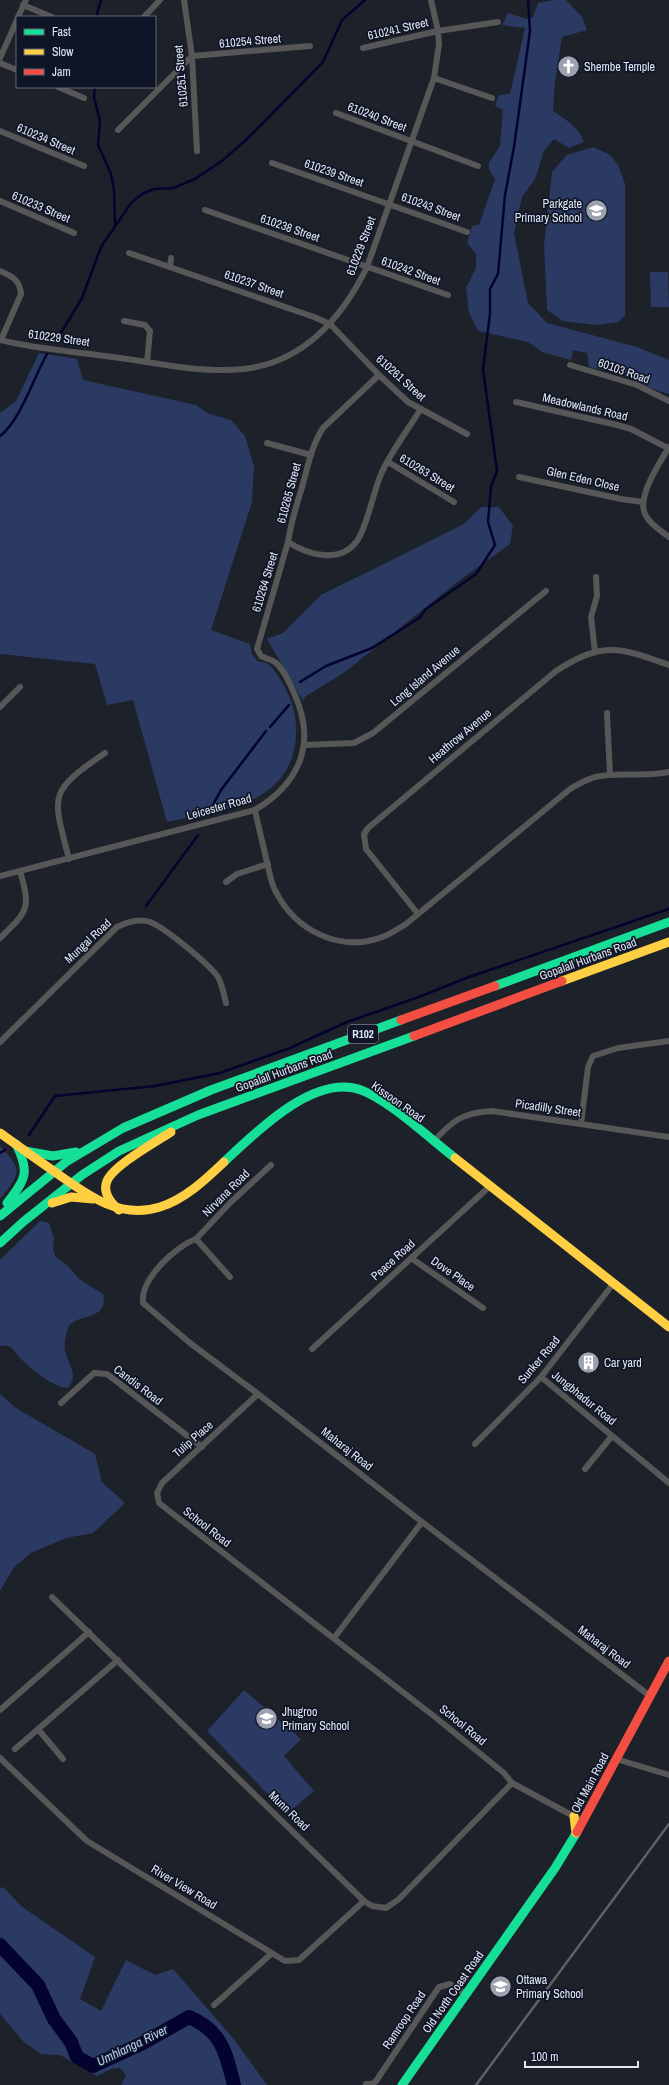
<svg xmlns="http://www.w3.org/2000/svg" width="669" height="2085" font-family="'Archivo Narrow',sans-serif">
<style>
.green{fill:#2a3a63}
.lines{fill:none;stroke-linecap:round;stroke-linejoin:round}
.stream{stroke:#04032f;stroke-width:2.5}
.river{stroke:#04032f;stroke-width:14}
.street{stroke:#575757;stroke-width:6}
.fast{stroke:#16e098;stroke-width:9}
.slow{stroke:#ffcf43;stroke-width:9}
.jam{stroke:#f24e42;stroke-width:9}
.rail{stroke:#606162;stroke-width:2.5}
.labels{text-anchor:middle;stroke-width:3.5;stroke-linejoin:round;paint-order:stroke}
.shield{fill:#0f1526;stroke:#a2a8b6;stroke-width:1}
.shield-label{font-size:11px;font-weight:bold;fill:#e1e7f3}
.street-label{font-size:12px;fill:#e1e7f3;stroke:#0f1526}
.poi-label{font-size:12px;fill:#e1e7f3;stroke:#0f1526;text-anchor:start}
.water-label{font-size:13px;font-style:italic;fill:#baccf6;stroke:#0f1526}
</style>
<rect width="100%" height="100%" fill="#1d212a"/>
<g class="green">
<path d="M554,0H566L582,17L587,30L562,37L555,82L553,111C566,120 578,126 584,142L569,148L554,139L544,151L535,179L522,197L514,233L528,303L547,323L637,347L669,360V394L653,389L626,375L589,367L587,353L573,350L571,360L542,352L528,342L478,331L469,313L466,288L476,268V254L467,243L472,226L479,225L495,179L489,169V163L500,146L503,110L495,106L499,95L510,94L525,28L502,25L508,13L527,19L533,17L538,3Z"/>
<path d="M593,147L610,155L618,165L625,184V316L618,322L596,325L563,321L547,310L544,245L552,172L567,155Z"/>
<path d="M650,272H668L669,307H651Z"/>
<path d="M39,353L77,359L83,380L196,405L207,413L231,420L245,436L254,466L252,502L211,630L250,644L252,654L257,661C260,662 264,662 266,663C275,667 288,692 291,701C297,718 298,737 293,754C278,808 212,812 167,822L133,700L107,705L95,664L0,654V413L16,401Z"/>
<path d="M481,507H499L513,526L510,544L456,583L345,672L306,696L303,701L267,639L283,633L321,595L464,524Z"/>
<path d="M0,1146C24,1170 20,1174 0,1199Z"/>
<path d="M40,1221L49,1223L54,1239L53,1250L56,1257L68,1266L79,1279L103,1294C110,1322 74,1313 68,1328C65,1337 63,1348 67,1357C72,1370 77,1377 68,1388C55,1389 29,1367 20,1358C17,1356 15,1351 12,1348C9,1346 4,1345 0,1346V1260Z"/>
<path d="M0,1394L16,1408L95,1454L102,1482L125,1503L93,1533L66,1538L31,1553L14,1567L0,1591Z"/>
<path d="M244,1690L301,1739L284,1756L314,1791L287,1814L207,1731Z"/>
<path d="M3,1887L21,1906L95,1957L80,1999L101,2011L126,1960L155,1975L173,1969L233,2038L267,2085H121L126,2076L120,2068L111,2069L97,2076L60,2055L41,2054L24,2042L0,2014V1888Z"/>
</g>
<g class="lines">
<g class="stream">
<path d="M96,17L101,0"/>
<path d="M95,87L94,97L100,121L98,145L111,174L114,190L115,224"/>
<path d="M56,341L82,298L101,247L131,203L142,194L154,189L173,188L195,179L223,160L247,139L323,62L342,20L365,0"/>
<path d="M0,436C20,421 34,377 47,354"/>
<path d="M300,682L326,666L372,648L419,618L426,609L476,574L495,545L488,522L491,487L497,471L483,369L490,314V289L498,274L505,195L514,147L530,31L528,0"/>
<path d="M270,727L289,705"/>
<path d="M208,814L221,790L266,731"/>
<path d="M146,906L198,835"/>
<path d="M29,1135L55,1096L155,1086L220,1073L290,1048L347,1022L416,998L469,977L669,909"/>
<path d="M0,1153L5,1150"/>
</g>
<path class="river" d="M0,1945L38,1985L54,2019L71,2042L77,2057L93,2066L143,2043L189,2017C222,2031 226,2053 234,2085"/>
<g class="street">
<path d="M184,0L192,56L197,151"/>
<path d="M23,5L52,17"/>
<path d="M18,17L26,0"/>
<path d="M144,17L160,0"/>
<path d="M363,48L438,31L498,22"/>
<path d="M0,58L17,20"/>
<path d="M0,63L17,70"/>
<path d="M434,78L492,98"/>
<path d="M58,87L84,98"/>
<path d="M336,113L478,166"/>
<path d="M118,130L192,56L310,46"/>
<path d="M0,131L84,166"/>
<path d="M272,163L467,232"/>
<path d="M0,201L74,233"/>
<path d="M205,210L448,295"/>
<path d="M129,253L314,317L330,324L379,375L408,402L467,434"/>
<path d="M170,267L171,258"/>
<path d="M0,271C12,276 20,280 21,294L1,340"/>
<path d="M124,321L145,325L150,331L147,362"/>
<path d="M0,340C39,350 81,352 120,358C156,363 193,371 229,370C297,369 339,324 367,267L434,78L439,44L438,31L431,0"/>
<path d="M570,365L637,385L669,401"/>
<path d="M379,375L323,428C312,445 308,465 303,484C297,503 291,522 288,542C308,555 340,564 357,541C368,525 373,491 382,472C392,450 408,430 420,410"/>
<path d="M516,402L617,425L631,429L668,448"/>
<path d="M267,443L311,455"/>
<path d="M669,447C660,463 635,498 646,516C651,525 661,531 669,537"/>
<path d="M388,462L454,502"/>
<path d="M519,477L621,499L643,502"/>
<path d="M595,652L591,617L597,596L596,577"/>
<path d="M0,707L20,687"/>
<path d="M607,713L610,775"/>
<path d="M304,745L354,743L373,733L546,591"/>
<path d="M255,810C259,829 264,848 268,867C270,874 271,883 275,890C295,931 341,954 385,936C392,933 399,928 406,924L570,789C578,784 586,780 595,777C619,771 645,778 669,772"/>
<path d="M69,859C52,794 48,792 105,753"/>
<path d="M0,876L255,810C300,783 317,743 294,693C290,684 282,665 273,661C269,659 265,658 261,656L257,649L288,542"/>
<path d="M226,882L237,874L268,864"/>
<path d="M418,914L366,849L364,834L368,828L556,671C603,641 619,647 669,665"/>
<path d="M0,938C28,911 31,909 20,871"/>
<path d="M0,1042L117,927C127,922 138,918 150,922C164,927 209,964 218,977C222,984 224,995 226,1003"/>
<path d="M581,1124L588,1067L593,1056L618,1048L669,1041"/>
<path d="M433,1142C453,1120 462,1113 492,1111L669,1137"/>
<path d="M196,1239L230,1203L271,1165"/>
<path d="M411,1258L483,1308"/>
<path d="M230,1277L196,1239C176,1246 140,1279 143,1303L190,1343L258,1394L422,1522L650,1696"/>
<path d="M312,1349L489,1187"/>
<path d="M541,1377L669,1483"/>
<path d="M258,1394L162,1483L157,1493L159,1503L435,1717L504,1773L512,1783L577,1818"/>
<path d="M61,1403L94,1373L107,1374L202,1447"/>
<path d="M475,1444L541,1377L613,1284"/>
<path d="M585,1469L612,1436"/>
<path d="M52,1597L364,1901L372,1906L386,1908L399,1899L512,1783"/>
<path d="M334,1638L422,1522"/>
<path d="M0,1710L89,1632"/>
<path d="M38,1729L63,1759"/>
<path d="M15,1749L118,1660"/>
<path d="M0,1758L87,1841L285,1961L299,1960L364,1901"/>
<path d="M616,1759L669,1775"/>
<path d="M214,2005L271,1954"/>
<path d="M366,2084H372L376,2081L439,1987L450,1984L466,1994"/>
</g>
<g class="fast">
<path d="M495,986L669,922"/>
<path d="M25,1151L53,1156L76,1152"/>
<path d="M224,1162C255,1133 314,1073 361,1090C389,1100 430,1139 455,1158"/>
<path d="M7,1203C26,1179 30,1172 16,1144"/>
<path d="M0,1216L66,1162L123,1128L211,1090L401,1020"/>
<path d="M0,1243L23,1222L82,1175L119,1151L198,1115L414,1036"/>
<path d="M402,2085L555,1868L577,1832"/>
</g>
<g class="slow">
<path d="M562,981L669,942"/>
<path d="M0,1133C18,1146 36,1159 55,1172C86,1194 119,1220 160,1207C185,1199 205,1180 224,1162"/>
<path d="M455,1158L669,1327"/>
<path d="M52,1203L71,1197L93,1199"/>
<path d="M119,1210C111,1203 102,1193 107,1181C114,1165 156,1142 171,1132"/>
<path d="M574,1816L576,1833"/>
</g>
<g class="jam">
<path d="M401,1020L495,986"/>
<path d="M414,1036L562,981"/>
<path d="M577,1832L669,1661"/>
</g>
<path class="rail" d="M476,2085L669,1824"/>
</g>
<defs>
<symbol id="church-disc" viewBox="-11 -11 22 22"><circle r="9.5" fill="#9ca2ad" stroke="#0f1526"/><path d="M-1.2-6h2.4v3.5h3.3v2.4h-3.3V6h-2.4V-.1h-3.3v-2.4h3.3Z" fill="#fff"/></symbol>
<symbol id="school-disc" viewBox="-11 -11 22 22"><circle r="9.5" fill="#9ca2ad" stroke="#0f1526"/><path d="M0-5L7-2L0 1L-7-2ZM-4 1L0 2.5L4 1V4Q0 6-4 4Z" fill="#fff"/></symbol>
<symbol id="building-disc" viewBox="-11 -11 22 22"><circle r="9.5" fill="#9ca2ad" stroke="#0f1526"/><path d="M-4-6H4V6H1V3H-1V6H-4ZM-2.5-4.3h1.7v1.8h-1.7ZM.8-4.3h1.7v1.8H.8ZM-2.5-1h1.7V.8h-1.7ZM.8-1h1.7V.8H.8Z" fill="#fff"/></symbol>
</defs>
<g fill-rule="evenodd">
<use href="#church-disc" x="556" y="54" width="25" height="25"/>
<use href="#school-disc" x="584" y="198" width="25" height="25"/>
<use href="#building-disc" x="576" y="1350" width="25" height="25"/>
<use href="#school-disc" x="254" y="1706" width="25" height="25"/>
<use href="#school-disc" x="488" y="1974" width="25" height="25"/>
</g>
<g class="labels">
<rect class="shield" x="348" y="1025" width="30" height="18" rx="3"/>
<g class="shield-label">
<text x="363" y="1038">R102</text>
</g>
<g class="street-label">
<text transform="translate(398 29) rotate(-13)" y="4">610241 Street</text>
<text transform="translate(250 41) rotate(-5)" y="4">610254 Street</text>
<text transform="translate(181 76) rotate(-95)" y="4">610251 Street</text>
<text transform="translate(377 117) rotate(21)" y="4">610240 Street</text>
<text transform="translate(46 139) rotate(23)" y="4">610234 Street</text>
<text transform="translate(334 173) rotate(19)" y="4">610239 Street</text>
<text transform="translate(41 207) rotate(23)" y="4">610233 Street</text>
<text transform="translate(431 207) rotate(20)" y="4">610243 Street</text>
<text transform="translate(290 228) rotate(19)" y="4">610238 Street</text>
<text transform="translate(361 246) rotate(-69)" y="4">610229 Street</text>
<text transform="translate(411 271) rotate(20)" y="4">610242 Street</text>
<text transform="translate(254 284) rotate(19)" y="4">610237 Street</text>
<text transform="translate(59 338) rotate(8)" y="4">610229 Street</text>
<text transform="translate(624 371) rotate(19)" y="4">60103 Road</text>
<text transform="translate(401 378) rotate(42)" y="4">610261 Street</text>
<text transform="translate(585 407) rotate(13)" y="4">Meadowlands Road</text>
<text transform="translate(427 473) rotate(31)" y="4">610263 Street</text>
<text transform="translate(583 479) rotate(13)" y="4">Glen Eden Close</text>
<text transform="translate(289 493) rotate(-75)" y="4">610265 Street</text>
<text transform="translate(265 582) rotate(-73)" y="4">610264 Street</text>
<text transform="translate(425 676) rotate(-40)" y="4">Long Island Avenue</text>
<text transform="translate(460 736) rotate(-40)" y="4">Heathrow Avenue</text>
<text transform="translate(219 807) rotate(-16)" y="4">Leicester Road</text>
<text transform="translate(88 941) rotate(-43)" y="4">Mungal Road</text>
<text transform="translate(588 959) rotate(-20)" y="4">Gopalall Hurbans Road</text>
<text transform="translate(284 1071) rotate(-20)" y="4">Gopalall Hurbans Road</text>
<text transform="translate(398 1102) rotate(35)" y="4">Kissoon Road</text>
<text transform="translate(548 1108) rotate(8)" y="4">Picadilly Street</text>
<text transform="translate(226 1193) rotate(-45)" y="4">Nirvana Road</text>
<text transform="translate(393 1260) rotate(-42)" y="4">Peace Road</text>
<text transform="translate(453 1274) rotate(35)" y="4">Dove Place</text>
<text transform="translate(539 1360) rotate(-50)" y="4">Sunker Road</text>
<text transform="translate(138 1385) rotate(37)" y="4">Candis Road</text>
<text transform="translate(584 1398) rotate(39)" y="4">Jungbhadur Road</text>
<text transform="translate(193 1439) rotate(-41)" y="4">Tulip Place</text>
<text transform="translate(347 1449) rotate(38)" y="4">Maharaj Road</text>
<text transform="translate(207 1527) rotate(38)" y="4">School Road</text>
<text transform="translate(604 1647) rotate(37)" y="4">Maharaj Road</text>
<text transform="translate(463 1725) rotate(39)" y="4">School Road</text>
<text transform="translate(590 1783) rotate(-62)" y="4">Old Main Road</text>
<text transform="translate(289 1811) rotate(44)" y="4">Munn Road</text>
<text transform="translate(184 1887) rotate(31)" y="4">River View Road</text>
<text transform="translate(453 1992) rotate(-55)" y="4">Old North Coast Road</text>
<text transform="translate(404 2020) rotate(-56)" y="4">Ramroop Road</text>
</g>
<g class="poi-label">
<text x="584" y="71">Shembe Temple</text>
<text x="582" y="208" text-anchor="end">Parkgate<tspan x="582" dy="14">Primary School</tspan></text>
<text x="604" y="1367">Car yard</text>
<text x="282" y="1716">Jhugroo<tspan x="282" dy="14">Primary School</tspan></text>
<text x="516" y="1984">Ottawa<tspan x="516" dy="14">Primary School</tspan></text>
</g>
<g class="water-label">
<text transform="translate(132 2045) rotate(-26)" y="5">Umhlanga River</text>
</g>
</g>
<rect x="16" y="16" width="140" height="72" fill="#0f1526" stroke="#636978"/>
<rect x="24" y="29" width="20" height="6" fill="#16e098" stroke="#636978"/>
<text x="52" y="36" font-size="12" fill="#e1e7f3">Fast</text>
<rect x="24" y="49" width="20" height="6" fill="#ffcf43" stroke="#636978"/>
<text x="52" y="56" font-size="12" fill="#e1e7f3">Slow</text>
<rect x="24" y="69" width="20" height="6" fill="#f24e42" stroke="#636978"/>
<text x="52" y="76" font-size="12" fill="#e1e7f3">Jam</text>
<path d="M525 2061v6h113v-6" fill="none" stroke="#e1e7f3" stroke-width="2"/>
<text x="531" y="2061" font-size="12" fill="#e1e7f3" stroke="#0f1526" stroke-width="3" paint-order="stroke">100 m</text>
</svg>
